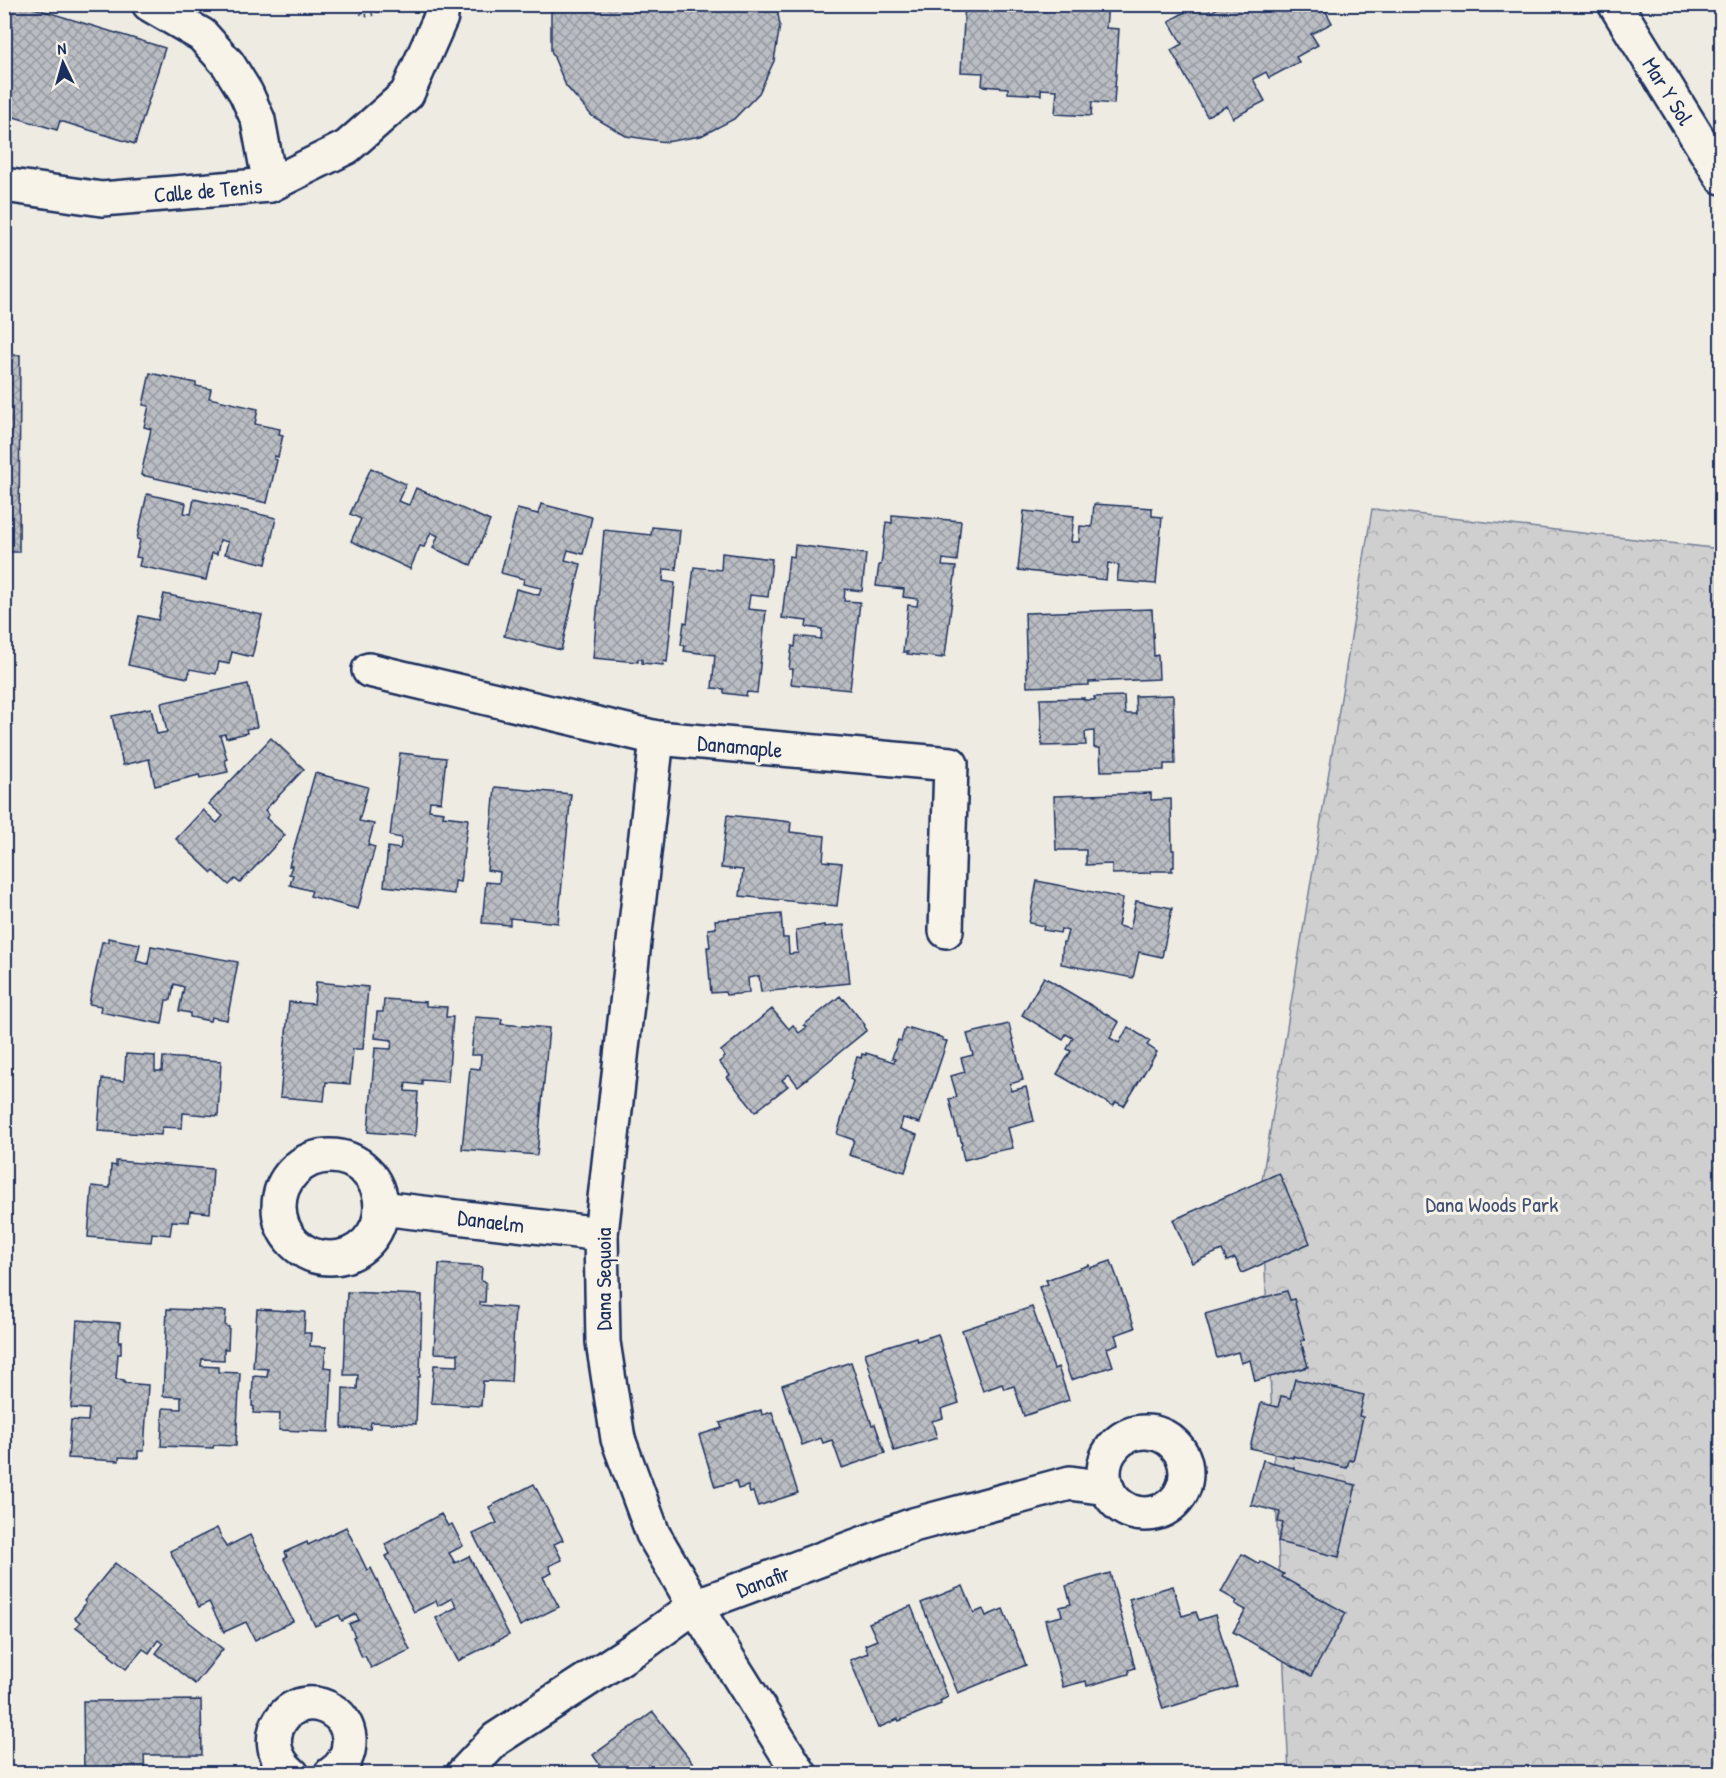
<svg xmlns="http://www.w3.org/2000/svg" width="1726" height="1778" font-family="'Patrick Hand',sans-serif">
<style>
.park{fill:url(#park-crowns);stroke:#757f96;stroke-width:1.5}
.building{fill:url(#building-cross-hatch);stroke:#1b2f5e;stroke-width:1.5}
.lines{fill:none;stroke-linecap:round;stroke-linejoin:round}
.minor-casing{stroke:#1b2f5e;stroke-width:38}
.path{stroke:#1b2f5e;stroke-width:4;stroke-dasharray:1.5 4.5;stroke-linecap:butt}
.minor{stroke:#f7f3e8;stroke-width:33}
.labels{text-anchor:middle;stroke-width:6;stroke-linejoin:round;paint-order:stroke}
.street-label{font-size:22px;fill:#1b2f5e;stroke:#f7f3e8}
.park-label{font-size:22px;fill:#3f4f75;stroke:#f7f3e8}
</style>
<defs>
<pattern id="park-crowns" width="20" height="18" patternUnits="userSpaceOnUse" patternTransform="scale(1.5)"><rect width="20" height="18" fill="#cfcfcf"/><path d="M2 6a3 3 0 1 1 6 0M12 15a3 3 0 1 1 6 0" fill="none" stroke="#b1b2b4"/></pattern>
<pattern id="building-cross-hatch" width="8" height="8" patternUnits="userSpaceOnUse" patternTransform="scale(1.5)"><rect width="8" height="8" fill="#babdc2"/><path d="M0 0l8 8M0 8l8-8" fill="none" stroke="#969aa1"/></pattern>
</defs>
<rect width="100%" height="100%" fill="#eeebe2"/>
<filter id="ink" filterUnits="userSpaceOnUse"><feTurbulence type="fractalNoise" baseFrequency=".0167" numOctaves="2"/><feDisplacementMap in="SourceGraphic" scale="12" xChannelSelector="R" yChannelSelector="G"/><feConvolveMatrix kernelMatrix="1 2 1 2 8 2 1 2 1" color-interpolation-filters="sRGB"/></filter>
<g filter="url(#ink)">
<path class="park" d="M1372,509L1721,549V1773L1289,1774L1261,1186Z"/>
<g class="building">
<path d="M4,4H21L165,48L135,144L60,121L57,130L4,114Z"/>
<path d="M553,4H776L780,25L774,61L759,93L734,119L701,136L666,142L626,136L592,116L566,86L551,50V10Z"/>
<path d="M965,4H1056L1055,9L1065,10L1066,4H1108L1106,28L1119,29L1114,104L1092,102L1091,116L1055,114L1057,90L1041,89V95L1008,93V88L982,86L983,73L961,72Z"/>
<path d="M1199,4H1207L1211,12L1220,7L1219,4H1322L1332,23L1311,34L1318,45L1296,57L1299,62L1269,78L1266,72L1253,79L1265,101L1233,118L1227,106L1207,116L1171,50L1182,44L1169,21Z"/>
<path d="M4,355H20L19,552H4Z"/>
<path d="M150,373L196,383V386L211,389L209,398L258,409L255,424L280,429L279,434L283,435L278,457L274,456V459L277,460L267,503L141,475L151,429L144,427L149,406L143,405Z"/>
<path d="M371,468L406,484L398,501L409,505L416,488L490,521L471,565L433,548L438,536L431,532L424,547L420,546L410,569L351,541L361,519L350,514Z"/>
<path d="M147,494L186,503L184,513L191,514L194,499L276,518L266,564L225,554L228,542L220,540L217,554L212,553L206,580L139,566L141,558L136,557L140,540L137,539Z"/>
<path d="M541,504L592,517L583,554L568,550L565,560L581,564L561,650L504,636L516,589L539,595L541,588L523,584L524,579L501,573L517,509L538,514Z"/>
<path d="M1094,504L1152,508V516L1162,517L1156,584L1117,581L1119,565L1108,563L1106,580L1018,570L1024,511L1074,516L1071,542H1079L1080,526L1092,527Z"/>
<path d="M892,515L961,521L957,561L943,559L942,566L956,567L945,656H942V658L907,654L908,652H903L908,605L917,606L918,599L903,597L904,589L876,586L879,565H881L886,522L892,523Z"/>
<path d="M652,527L680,530L676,570L664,569L663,581L675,583L667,662L664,661L663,665L642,663V659H638V662L593,658L604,530L651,535Z"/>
<path d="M795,545L866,554L862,591L845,589L844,601L860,602L850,690L791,684L793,669H789L792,646L795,647L796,636L821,639L822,629L806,627L807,621L782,618L789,556L794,557Z"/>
<path d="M722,553L772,559L768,597L750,595L748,609L766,611L757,693L747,692L746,696L724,693V689L712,688L715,655L684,651L685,646L681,645L684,622L687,623L694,567L721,570Z"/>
<path d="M164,594L262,615L252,657L232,652L229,664L219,662L216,674L190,669L188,678L128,665L139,616L158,620Z"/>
<path d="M1152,609L1154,656L1158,655L1159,679L1089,682V685L1027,687L1025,613Z"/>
<path d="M248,684L257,727L246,729L247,733L226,738L225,734L220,735L227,759L225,760L228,772L200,778L199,775L155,786L149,759L123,765L112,716L151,708L157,734L167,732L161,703Z"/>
<path d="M1173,695L1175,764H1164V770L1101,771L1100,748H1094V731L1085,732L1086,745L1042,746L1040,699L1084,698V700H1095L1094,697L1124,696L1125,714H1136L1135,696Z"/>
<path d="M271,738L304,769L265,810L269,815L266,818L285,835L240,883L235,879L229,885L214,871L212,873L176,839L203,810L217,823L223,816L209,804Z"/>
<path d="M400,753L446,758L441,802L430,801L429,810L444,812L443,816L468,819L460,882L455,881L454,894L384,886L388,847L400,849L402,838L390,836Z"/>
<path d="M315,773L368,787L359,821L374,824L368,845L375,847L358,909L310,896L312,891L290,885L293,875L289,874L292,866H289Z"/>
<path d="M495,787L571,794L558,923L510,918V925L482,923L486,882L499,883L500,872L487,870Z"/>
<path d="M1151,793V800L1171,799L1172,850H1174V867H1172V871H1150V873L1112,874V864L1086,865V850H1056L1054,796Z"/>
<path d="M727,815L791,822L790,832L825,836L823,861L842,863L837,906L740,896L743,870L721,868Z"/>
<path d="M1037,881L1123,898L1118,926L1130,929L1136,901L1172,908L1162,957L1139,952L1133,978L1061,964L1063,942H1065L1068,931L1061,929L1060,933L1043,930L1044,926L1029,923Z"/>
<path d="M781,914L783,938H788L789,954L798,953L796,930L824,925V927L844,925L850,983L761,992L759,976L748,978L749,993L726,995L725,992L711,993L707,947H710L708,929L716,928L715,920Z"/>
<path d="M108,938L140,944L136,961L148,964L151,946L238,962L227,1020L211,1017L210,1021L190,1017V1013L179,1011L184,987L174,984L171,1000H166L162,1024L100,1012L101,1006L89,1004L102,942H108Z"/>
<path d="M1044,977L1119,1022L1110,1038L1119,1043L1128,1027L1150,1041L1147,1045L1157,1052L1124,1106L1116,1102L1113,1106L1057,1074L1071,1051L1067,1049L1073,1038L1066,1034L1063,1040L1022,1015Z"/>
<path d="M316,982L368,987L363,1049H353L350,1084L326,1082L324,1101L280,1097L289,1002L314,1004Z"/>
<path d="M840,996L843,1000L844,999L865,1025L864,1026L867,1030L798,1086L789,1074L782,1080L788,1086L755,1112L727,1077L730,1075L719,1062L725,1057L721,1051L772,1009L789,1029L793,1025L799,1033L807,1027L804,1025Z"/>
<path d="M384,999L426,1002V1006L447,1007L446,1017H453L448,1082L422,1080V1085L406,1083L405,1091L418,1092L415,1136L368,1132L375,1048L391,1049L392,1040L375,1038L377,1012H383Z"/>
<path d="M475,1017L502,1019L501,1024L549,1028L537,1155L462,1149L470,1068L480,1069L481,1055H471Z"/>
<path d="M1009,1024L1023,1080L1010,1084L1011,1091L1026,1087L1034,1121L1008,1128L1013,1148L987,1153V1154L964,1160L961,1146L962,1145L960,1136H958L949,1099L957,1097L951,1076L965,1072L961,1058L973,1055L967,1034Z"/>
<path d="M905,1028L910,1030V1028L943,1038L942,1040L947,1041L920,1123L903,1118L900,1129L917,1135L905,1172L849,1155L854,1140L837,1134L853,1081L850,1079L857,1057L861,1058L862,1054L866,1055V1053L894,1062L895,1059L892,1058L898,1040L901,1041Z"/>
<path d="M126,1054L155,1056V1071H162L163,1057L221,1061L218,1116L183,1113L182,1128L162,1127L161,1135L98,1131L102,1079L124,1081Z"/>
<path d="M116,1161L213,1169L210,1213L190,1211L189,1222L172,1221L170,1235L152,1233L151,1242L88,1237L92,1186L110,1188L111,1165L116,1166Z"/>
<path d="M1279,1173L1310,1243L1242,1273L1235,1258L1227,1261L1222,1250L1192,1263L1173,1220Z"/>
<path d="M1111,1261L1135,1328L1115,1335L1118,1344L1107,1348L1113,1366L1071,1380L1039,1287L1048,1284L1046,1280L1089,1265L1090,1268Z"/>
<path d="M439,1264L482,1267L481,1281L486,1282L485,1302H480V1305L515,1308L511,1382L483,1381L481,1406L431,1403L434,1365L458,1366V1354L434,1353Z"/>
<path d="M1287,1291L1290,1300L1294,1299L1305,1340L1301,1341L1308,1367L1255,1381L1250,1360L1241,1363L1238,1352L1217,1358L1205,1314Z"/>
<path d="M347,1292L422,1295L420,1377H418L416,1424L371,1422L370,1429L342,1428L343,1388L357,1389L358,1375H344Z"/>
<path d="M1032,1307L1054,1369L1058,1367L1069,1400L1024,1416L1014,1386L1004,1389L1002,1384L983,1391L962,1330Z"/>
<path d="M167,1309L226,1311L225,1326L229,1327L228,1349H224V1360L202,1359L201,1366L218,1367V1372L240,1373L236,1446L214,1445L213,1448L161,1446L163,1408L181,1409V1397L163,1396Z"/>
<path d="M257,1309L305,1312L304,1333H311L310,1346L326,1347L324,1367L332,1368L329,1432L279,1430L280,1414L253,1413L254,1407L252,1406L253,1376L267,1377L268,1369L253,1368Z"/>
<path d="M77,1320L120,1323L119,1342L121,1341V1354H118L116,1379L124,1380V1383L148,1385L144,1451H138V1458L119,1457V1461L68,1458L71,1420L88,1421L89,1409L71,1408Z"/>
<path d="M938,1334L959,1403L941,1409L943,1418L932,1421L937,1438L894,1451L865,1353L916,1337L917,1341Z"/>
<path d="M851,1362L872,1425L875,1424L885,1453L842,1468L832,1440L823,1443L821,1438L802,1445L782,1385Z"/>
<path d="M1295,1379L1364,1395L1359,1416L1363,1417L1353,1461L1349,1460L1347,1468L1293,1456V1458L1250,1448L1261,1403L1278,1407L1281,1396L1290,1398Z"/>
<path d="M761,1410L762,1415L772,1412L798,1493L758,1506L753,1492L750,1493L748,1486L738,1489L736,1481L715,1487L699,1435L722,1428L720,1423Z"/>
<path d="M1263,1460L1294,1468V1470L1356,1485L1339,1557L1278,1542L1283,1523L1278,1522L1280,1512L1251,1505Z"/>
<path d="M534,1484L563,1540L554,1544L562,1560L549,1566L552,1573L543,1577L559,1607L520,1626L473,1534L497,1523L489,1507Z"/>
<path d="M441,1514L448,1526L452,1524L463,1546L449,1553L455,1563L469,1556L509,1635L458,1661L436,1618L457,1607L452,1598L438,1606L436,1601L414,1612L386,1556L390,1554L385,1544Z"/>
<path d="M346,1527L367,1570L371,1568L410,1650L371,1668L365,1656L362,1657L353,1637L355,1636L349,1624L359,1620L356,1614L342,1621L339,1615L315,1626L284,1559L287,1557L285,1552L307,1542L308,1545Z"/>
<path d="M217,1528L226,1547L250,1535L293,1621L255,1640L246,1622L224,1632L209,1602L199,1607L170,1551Z"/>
<path d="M1242,1554L1259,1564L1260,1561L1284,1574L1282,1577L1346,1613L1311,1676L1233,1632L1246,1610L1235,1604L1237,1601L1221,1592Z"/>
<path d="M115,1563L223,1649L195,1684L156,1653L163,1644L158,1640L149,1653L143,1649L126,1669L109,1655L110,1653L76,1627L80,1622L75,1618L86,1603L84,1601Z"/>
<path d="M1110,1573L1135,1668L1129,1670V1674L1087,1686L1086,1681L1063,1687L1045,1620L1062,1616L1060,1607L1071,1604L1066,1586Z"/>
<path d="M963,1586L974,1613L983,1609L986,1616L1003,1609L1026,1665L958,1693L921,1603Z"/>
<path d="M1173,1586L1182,1616L1196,1612L1199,1620L1215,1615L1237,1686L1163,1709L1129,1599Z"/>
<path d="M911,1606L948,1697L940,1701L941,1704L899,1721L898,1719L878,1728L850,1660L868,1653L865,1645L877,1640L869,1623Z"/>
<path d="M201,1700L202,1755H144L145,1774H84L83,1701Z"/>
<path d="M653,1712L700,1772L606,1774L593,1755Z"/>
</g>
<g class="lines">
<defs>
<g id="minor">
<path d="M149,4L202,35L228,64L246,93L258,120L270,185"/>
<path d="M1615,4L1722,177"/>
<path d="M4,185L102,199L270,185L347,147L407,94L441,17L440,4"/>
<path d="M369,670L657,738L951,764L946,931"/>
<path d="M657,738L601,1234L603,1342L618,1439L653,1534L695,1606L800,1774"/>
<circle cx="330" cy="1207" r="51"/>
<path d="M381,1208L601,1234"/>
<circle cx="1145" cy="1473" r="41"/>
<path d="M292,1774C250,1740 291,1684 333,1711C343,1717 348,1728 349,1738C350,1753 344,1766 331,1774"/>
<path d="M463,1774L496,1739L647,1641L695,1606L913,1525L1070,1483L1107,1488"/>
</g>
</defs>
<use href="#minor" class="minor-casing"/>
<path class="path" d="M353,4L364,16L377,13L379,4"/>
<use href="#minor" class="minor"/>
</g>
</g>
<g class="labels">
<g class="street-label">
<text transform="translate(1668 91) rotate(58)" y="8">Mar Y Sol</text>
<text transform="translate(208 190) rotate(-5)" y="8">Calle de Tenis</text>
<text transform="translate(740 746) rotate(5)" y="8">Danamaple</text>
<text transform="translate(491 1221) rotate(7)" y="8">Danaelm</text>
<text transform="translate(603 1279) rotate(-90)" y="8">Dana Sequoia</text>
<text transform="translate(763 1581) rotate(-20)" y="8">Danafir</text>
</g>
<g class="park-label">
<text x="1492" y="1212">Dana Woods Park</text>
</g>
</g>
<rect width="1726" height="1778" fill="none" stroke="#f7f3e8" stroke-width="24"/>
<rect x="12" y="12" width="1702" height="1754" fill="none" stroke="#1b2f5e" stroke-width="2" filter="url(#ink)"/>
<g transform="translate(63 63) rotate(355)" stroke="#f7f3e8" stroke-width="4.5" paint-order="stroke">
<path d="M0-4.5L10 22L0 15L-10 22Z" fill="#1b2f5e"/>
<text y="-9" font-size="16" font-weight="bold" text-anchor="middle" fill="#1b2f5e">N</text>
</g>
</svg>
